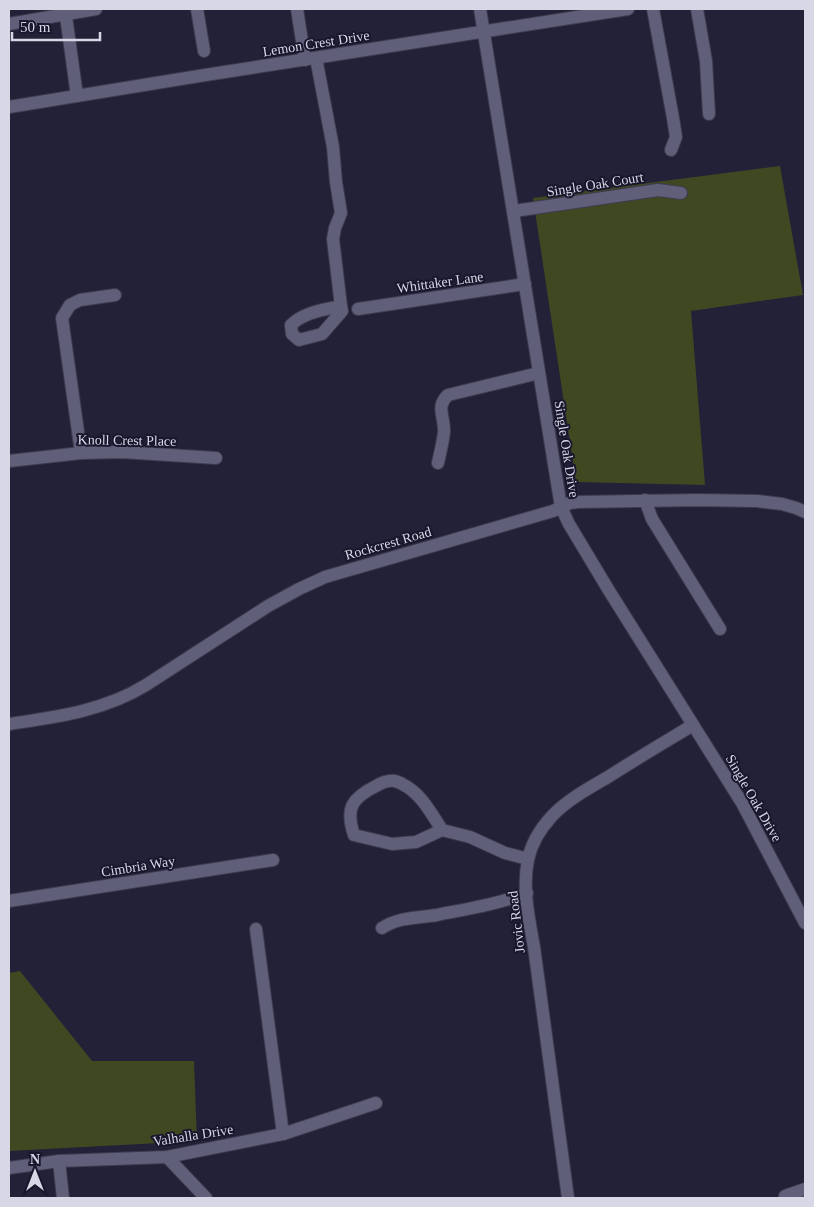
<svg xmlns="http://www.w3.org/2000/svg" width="814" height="1207" font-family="'Times New Roman',serif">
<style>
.green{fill:#404821}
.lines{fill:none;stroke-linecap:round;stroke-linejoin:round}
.minor-casing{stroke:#3d3b4e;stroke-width:14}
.minor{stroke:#605f7a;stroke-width:12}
.labels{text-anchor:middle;stroke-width:4;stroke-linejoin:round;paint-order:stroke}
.street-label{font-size:14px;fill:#d7d7e6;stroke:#19172d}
</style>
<rect width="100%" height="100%" fill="#222138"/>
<g class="green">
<path d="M780,166L803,295L691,311L705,485L576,482L533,198Z"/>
<path d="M20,971L92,1061H194L197,1141L9,1151V973Z"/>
</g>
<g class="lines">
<defs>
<g id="minor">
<path d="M65,9L77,96"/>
<path d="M197,9L204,51"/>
<path d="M297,9L305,60"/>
<path d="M480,9L561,507L569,524L608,589L742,803L805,923"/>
<path d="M653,9L673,118L676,137L671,150"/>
<path d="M697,9L706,61L709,114"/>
<path d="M9,24L96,9"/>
<path d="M316,58L333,147L336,182L341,213L335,228L333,239L341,306L342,311L322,334L299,340L292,334L291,325C304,312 324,310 341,306"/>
<path d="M9,107L199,76L628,9"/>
<path d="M514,211L658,190L681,193"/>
<path d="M358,309L525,284"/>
<path d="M81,453L62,318L70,305L80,300L115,295"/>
<path d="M9,461L81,453L122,452L216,458"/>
<path d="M438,463C440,453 443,442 444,432C445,417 435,407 448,395L539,373"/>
<path d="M645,500L652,519L720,629"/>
<path d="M9,724C56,717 104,711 146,685L268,606L299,589L325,577L553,511L570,503L578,502L697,500L757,501L782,504L796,508L805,512"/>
<path d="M442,830C431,813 421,793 402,784C401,783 395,781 395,781C389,780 381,783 376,786C352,798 345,808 354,835L392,844L416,842L442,830L470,837L505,853L528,859"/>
<path d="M9,901L273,860"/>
<path d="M382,928C399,917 417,918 437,915C467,909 498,904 527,893"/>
<path d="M256,929L283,1134"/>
<path d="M167,1157L206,1198"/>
<path d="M59,1161L63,1198"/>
<path d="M9,1168L59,1161L167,1157L283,1134L376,1103"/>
<path d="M785,1196L805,1189"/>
<path d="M568,1198L534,947C529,919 522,888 528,860C531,844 541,828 552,816C567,800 589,788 608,777C636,759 665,742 693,725"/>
</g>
</defs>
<use href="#minor" class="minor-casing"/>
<use href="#minor" class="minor"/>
</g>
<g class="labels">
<g class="street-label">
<text transform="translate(316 43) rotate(-9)" y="5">Lemon Crest Drive</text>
<text transform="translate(595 184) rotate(-9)" y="5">Single Oak Court</text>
<text transform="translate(440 282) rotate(-8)" y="5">Whittaker Lane</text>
<text transform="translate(127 440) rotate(1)" y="5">Knoll Crest Place</text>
<text transform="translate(567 449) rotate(81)" y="5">Single Oak Drive</text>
<text transform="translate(388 543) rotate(-16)" y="5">Rockcrest Road</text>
<text transform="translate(754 798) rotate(60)" y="5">Single Oak Drive</text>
<text transform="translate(138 866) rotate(-9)" y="5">Cimbria Way</text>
<text transform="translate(516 922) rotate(-97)" y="5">Jovic Road</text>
<text transform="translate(193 1135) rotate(-9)" y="5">Valhalla Drive</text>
</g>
</g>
<rect width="814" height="1207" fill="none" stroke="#d7d7e6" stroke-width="20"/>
<g transform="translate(35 1172)" stroke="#19172d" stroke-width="4" paint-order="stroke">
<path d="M0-4L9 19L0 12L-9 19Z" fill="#d7d7e6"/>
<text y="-8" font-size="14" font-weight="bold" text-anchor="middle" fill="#d7d7e6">N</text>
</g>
<path d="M12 32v8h88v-8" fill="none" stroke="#d7d7e6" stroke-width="2.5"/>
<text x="20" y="32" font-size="15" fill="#d7d7e6" stroke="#19172d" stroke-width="4" paint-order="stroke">50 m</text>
</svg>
